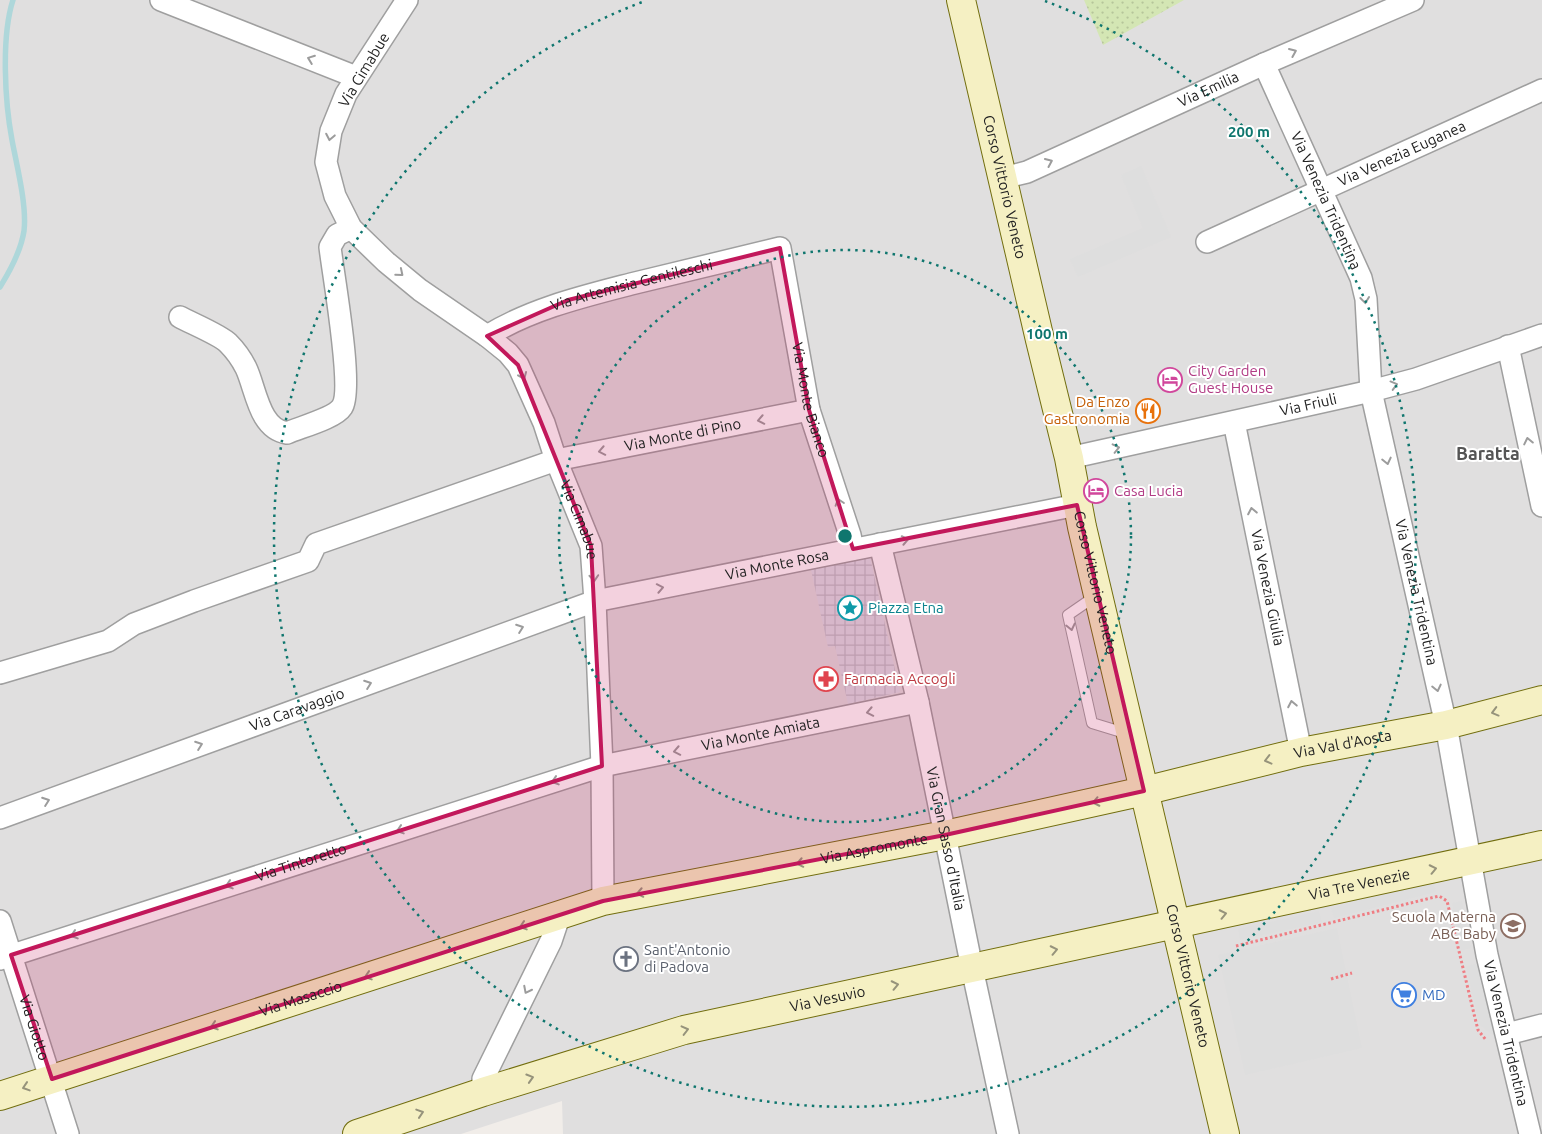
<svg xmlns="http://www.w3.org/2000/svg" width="1542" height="1134" font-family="Ubuntu,sans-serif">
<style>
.residential{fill:#e0dfdf}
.grass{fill:url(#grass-dots)}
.parking{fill:#dedede}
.plaza{fill:url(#plaza-grid)}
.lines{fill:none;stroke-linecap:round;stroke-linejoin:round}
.stream{stroke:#aed7da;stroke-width:5.5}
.lane-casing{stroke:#9f9f9f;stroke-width:12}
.street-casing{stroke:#9f9f9f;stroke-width:24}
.secondary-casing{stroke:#726e0f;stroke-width:30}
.path{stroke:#ef7d83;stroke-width:3;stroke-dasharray:2.5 2.5;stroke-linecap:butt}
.lane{stroke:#fff;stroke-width:10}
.street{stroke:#fff;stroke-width:21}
.secondary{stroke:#f5f0c3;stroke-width:28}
.oneway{stroke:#9c9c9c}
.oneway2{stroke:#96937b}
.marked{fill:#c2185b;fill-opacity:0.2;stroke:#c2185b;stroke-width:4;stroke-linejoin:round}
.ring{fill:none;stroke:#0f766e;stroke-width:2.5;stroke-dasharray:2.5 5}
.labels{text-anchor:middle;stroke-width:4;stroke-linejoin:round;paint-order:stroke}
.street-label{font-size:15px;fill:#222;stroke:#fff}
.hotel-label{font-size:15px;fill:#b23c85;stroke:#fff;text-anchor:start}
.food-label{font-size:15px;fill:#c56008;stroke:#fff;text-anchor:end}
.culture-label{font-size:15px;fill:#0d838f;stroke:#fff;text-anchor:start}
.health-label{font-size:15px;fill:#be3a42;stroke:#fff;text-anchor:start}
.education-label{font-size:15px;fill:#785e54;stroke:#fff;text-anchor:end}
.worship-label{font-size:15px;fill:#5b616d;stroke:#fff;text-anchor:start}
.shop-label{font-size:15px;fill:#366cbe;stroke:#fff;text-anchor:start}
.quarter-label{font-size:18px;font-weight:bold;fill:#555;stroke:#fff}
.centre{fill:#0f766e;stroke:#fff;stroke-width:2.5}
.ring-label{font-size:15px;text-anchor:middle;font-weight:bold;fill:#0f766e;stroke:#fff;stroke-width:4;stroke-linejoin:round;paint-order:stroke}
</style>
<defs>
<pattern id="grass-dots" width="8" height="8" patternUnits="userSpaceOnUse" patternTransform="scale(1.25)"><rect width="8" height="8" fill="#d4e6b4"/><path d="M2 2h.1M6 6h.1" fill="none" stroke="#b6c59a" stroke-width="1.8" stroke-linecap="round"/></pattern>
<pattern id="plaza-grid" width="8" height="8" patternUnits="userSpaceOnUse" patternTransform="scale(1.25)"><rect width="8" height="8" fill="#dddfe7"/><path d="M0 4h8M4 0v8" fill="none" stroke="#bdbfc6"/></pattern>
</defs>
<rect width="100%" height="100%" fill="#f1ede9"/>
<path class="residential" d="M0,0H1542V1134H563L562,1101L461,1134H0Z"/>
<path class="grass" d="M1084,0H1184L1103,45Z"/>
<g class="parking">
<path d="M1141,166L1171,237L1078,277L1070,259L1143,228L1121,175Z"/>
<path d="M1433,882L1436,892L1334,918L1331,908Z"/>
<path d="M1462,901L1471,948L1461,951L1452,903Z"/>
<path d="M1319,911L1322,922L1240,940L1238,929Z"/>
<path d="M1337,928L1362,1048L1245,1075L1218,955Z"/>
<path d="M1479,963L1497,1038L1479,1024L1466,966Z"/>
</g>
<path class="plaza" d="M870,557L900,692L848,704L835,646L828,647L811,570Z"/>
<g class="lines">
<path class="stream" d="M0,287C10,271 21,250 24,231C27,205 17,167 12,140C5,103 1,37 13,0"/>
<defs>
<path id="lane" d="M1097,595L1068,615L1092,723L1128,734"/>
<g id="street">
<path d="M161,0L356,77"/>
<path id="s1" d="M407,0L346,94L331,131L326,162L335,196L351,228L386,262L420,290L487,336L508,353L518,365L544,423L556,460L591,546L595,601L602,766L603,901"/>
<path id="s2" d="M1264,64L1361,278L1366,299L1371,391L1446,725L1487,955L1530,1134"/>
<path id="s3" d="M1003,178L1027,172L1264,64L1413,0"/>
<path id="s4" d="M1207,242L1542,90"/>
<path d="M180,317C191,323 220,335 228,343C234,349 242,360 246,368C256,389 259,429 287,433C301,427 335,418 342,407C354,389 333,274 330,247L337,235L351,228"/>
<path id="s5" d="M487,336C531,309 581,297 631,284C680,272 730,260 780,248L809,410L850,535L853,549"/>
<path d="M1508,346L1542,506"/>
<path id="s6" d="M1234,422L1301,752"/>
<path id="s7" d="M1069,458L1371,391L1416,379L1542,335"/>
<path id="s8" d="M880,544L918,702L972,968L1008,1134"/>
<path id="s9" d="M0,673L108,641L134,624L194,601L308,561L316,544L556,460L809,410"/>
<path id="s10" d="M0,818L595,601L1077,505"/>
<path id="s11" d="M0,921L68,1134"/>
<path id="s12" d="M0,959L602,766L918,702"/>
<path d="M1507,1034L1542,1025"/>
<path d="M483,1092V1079L551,941L560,914"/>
</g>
<g id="secondary">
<path id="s13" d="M961,0L1040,340L1069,458L1082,527L1225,1134"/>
<path id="s14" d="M0,1096L603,901L945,835L1144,791L1301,752L1446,725L1542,700"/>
<path id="s15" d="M357,1134L483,1092L684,1030L1542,845"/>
</g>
</defs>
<use href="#lane" class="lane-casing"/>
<use href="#street" class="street-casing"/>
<use href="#secondary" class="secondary-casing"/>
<g class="path">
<path d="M1236,946L1439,896L1447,901L1474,1014L1478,1030L1486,1040"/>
<path d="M1331,979L1352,973"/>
</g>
<use href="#lane" class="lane"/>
<use href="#street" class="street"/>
<use href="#secondary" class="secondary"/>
</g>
<defs><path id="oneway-chevron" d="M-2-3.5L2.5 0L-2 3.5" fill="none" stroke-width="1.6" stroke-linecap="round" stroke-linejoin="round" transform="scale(1.25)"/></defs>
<g class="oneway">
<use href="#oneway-chevron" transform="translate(1293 52) rotate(-23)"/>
<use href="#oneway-chevron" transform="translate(311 59) rotate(-159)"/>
<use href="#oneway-chevron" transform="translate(330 137) rotate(101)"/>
<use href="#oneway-chevron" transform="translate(1049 162) rotate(-24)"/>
<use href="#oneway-chevron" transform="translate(400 273) rotate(40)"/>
<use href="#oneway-chevron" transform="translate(1365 300) rotate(83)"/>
<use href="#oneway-chevron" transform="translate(523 376) rotate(67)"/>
<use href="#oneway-chevron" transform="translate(1394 385) rotate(-15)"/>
<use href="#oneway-chevron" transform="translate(761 420) rotate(169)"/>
<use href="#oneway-chevron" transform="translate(1528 441) rotate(-102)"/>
<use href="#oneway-chevron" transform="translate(1116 448) rotate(-13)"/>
<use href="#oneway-chevron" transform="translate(602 451) rotate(169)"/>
<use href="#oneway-chevron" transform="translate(1387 461) rotate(77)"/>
<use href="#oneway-chevron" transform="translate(839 502) rotate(-108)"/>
<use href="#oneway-chevron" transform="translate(1252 511) rotate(-101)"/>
<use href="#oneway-chevron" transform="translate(905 540) rotate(-11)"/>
<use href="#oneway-chevron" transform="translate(594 578) rotate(86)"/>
<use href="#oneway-chevron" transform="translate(660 588) rotate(-11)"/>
<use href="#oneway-chevron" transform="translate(1071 627) rotate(77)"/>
<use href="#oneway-chevron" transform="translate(520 628) rotate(-20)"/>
<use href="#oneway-chevron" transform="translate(368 684) rotate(-20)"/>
<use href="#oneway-chevron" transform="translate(1437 688) rotate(77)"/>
<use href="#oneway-chevron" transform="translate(1292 704) rotate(-101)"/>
<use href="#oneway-chevron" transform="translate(870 712) rotate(169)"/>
<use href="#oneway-chevron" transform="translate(199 745) rotate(-20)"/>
<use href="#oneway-chevron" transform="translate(677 751) rotate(169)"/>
<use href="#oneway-chevron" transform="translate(555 781) rotate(162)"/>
<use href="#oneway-chevron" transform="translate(46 801) rotate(-20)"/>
<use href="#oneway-chevron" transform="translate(400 830) rotate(162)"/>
<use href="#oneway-chevron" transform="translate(229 885) rotate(162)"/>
<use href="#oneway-chevron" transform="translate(74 935) rotate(162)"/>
<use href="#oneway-chevron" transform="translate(527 990) rotate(117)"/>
</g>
<g class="oneway2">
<use href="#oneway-chevron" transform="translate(1495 712) rotate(165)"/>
<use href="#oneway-chevron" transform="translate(1268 760) rotate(166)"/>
<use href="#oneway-chevron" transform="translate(1096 802) rotate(168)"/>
<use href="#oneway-chevron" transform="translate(800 863) rotate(169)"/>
<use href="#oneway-chevron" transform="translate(1433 869) rotate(-12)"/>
<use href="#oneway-chevron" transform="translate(640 893) rotate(169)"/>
<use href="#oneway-chevron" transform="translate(1223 914) rotate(-12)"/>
<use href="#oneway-chevron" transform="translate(523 926) rotate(162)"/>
<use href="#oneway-chevron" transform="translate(1054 950) rotate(-12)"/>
<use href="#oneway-chevron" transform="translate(368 976) rotate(162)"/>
<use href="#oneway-chevron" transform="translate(895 985) rotate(-12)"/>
<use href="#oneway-chevron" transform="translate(214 1026) rotate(162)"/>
<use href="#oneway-chevron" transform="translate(685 1030) rotate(-14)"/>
<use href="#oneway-chevron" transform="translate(530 1078) rotate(-17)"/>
<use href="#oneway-chevron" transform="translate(26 1087) rotate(162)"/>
<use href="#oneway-chevron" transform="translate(420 1113) rotate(-18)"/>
</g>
<path class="marked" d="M780,248L809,410L853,549L1077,505L1144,791L945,835L603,901L52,1079L11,955L602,766L591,546L518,365L487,336L568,300Z"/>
<g class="ring">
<circle cx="845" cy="536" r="286"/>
<path d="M1045 1A571 571 0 1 1 645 1"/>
</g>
<defs>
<symbol id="hotel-ring" viewBox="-11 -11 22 22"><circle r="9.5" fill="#fff" stroke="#d1479c" stroke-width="1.5"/><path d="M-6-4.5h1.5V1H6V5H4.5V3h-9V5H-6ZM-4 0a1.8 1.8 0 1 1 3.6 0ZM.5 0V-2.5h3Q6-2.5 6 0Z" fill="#d1479c"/></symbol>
<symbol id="restaurant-ring" viewBox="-11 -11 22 22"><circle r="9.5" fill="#fff" stroke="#e8710a" stroke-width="1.5"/><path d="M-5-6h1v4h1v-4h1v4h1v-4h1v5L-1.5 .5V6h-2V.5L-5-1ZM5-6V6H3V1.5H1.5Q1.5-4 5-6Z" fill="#e8710a"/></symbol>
<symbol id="sight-ring" viewBox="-11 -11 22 22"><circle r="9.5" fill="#fff" stroke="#0f9aa8" stroke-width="1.5"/><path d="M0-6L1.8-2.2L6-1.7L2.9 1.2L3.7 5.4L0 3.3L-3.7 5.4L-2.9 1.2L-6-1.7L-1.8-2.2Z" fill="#0f9aa8"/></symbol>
<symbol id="pharmacy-ring" viewBox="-11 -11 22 22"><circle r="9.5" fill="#fff" stroke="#e0444e" stroke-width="1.5"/><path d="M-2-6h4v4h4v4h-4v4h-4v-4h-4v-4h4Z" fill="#e0444e"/></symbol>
<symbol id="school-ring" viewBox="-11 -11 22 22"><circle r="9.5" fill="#fff" stroke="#8d6e63" stroke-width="1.5"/><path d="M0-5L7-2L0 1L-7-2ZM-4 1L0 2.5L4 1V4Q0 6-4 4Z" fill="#8d6e63"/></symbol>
<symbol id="church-ring" viewBox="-11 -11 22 22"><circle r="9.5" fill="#fff" stroke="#6b7280" stroke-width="1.5"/><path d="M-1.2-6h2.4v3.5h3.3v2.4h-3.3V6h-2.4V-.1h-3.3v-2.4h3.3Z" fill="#6b7280"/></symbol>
<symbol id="supermarket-ring" viewBox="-11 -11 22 22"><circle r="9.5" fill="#fff" stroke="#3f7fe0" stroke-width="1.5"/><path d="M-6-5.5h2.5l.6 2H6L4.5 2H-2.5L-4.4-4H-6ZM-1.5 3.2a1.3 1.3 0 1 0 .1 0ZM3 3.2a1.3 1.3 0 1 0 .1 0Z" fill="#3f7fe0"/></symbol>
</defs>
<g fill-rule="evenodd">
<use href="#hotel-ring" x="1156" y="366" width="28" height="28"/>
<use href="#restaurant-ring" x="1134" y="397" width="28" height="28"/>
<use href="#hotel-ring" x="1082" y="477" width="28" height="28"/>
<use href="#sight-ring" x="836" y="594" width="28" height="28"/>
<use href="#pharmacy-ring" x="812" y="665" width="28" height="28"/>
<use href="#school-ring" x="1499" y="912" width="28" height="28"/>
<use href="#church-ring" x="612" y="945" width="28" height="28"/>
<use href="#supermarket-ring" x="1390" y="981" width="28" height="28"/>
</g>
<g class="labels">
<g class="street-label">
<text transform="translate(364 70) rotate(-59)" y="5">Via Cimabue</text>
<text dy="5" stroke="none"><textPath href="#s3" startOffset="224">Via Emilia</textPath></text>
<text dy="5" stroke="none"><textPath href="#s4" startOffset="214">Via Venezia Euganea</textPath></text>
<text dy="5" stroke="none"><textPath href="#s13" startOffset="192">Corso Vittorio Veneto</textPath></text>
<text dy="5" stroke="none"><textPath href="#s2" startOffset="150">Via Venezia Tridentina</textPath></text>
<text dy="5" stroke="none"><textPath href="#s5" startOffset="154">Via Artemisia Gentileschi</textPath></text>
<text dy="5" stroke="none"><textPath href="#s5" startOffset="462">Via Monte Bianco</textPath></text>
<text dy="5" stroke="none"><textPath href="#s7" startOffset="245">Via Friuli</textPath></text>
<text dy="5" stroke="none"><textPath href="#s9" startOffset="731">Via Monte di Pino</textPath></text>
<text dy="5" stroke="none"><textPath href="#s1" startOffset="638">Via Cimabue</textPath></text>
<text dy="5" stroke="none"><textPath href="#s10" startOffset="819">Via Monte Rosa</textPath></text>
<text dy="5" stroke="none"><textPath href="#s13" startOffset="598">Corso Vittorio Veneto</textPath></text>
<text dy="5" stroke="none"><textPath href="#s6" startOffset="169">Via Venezia Giulia</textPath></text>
<text dy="5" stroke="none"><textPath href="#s2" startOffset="555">Via Venezia Tridentina</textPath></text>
<text dy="5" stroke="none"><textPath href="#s10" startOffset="316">Via Caravaggio</textPath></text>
<text dy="5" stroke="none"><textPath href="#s12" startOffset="794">Via Monte Amiata</textPath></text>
<text dy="5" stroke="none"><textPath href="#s14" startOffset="1390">Via Val d'Aosta</textPath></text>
<text dy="5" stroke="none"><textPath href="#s8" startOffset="302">Via Gran Sasso d'Italia</textPath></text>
<text dy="5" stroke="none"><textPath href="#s14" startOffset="910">Via Aspromonte</textPath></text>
<text dy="5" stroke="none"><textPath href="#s12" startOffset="316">Via Tintoretto</textPath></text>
<text dy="5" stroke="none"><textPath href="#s15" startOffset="1034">Via Tre Venezie</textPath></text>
<text dy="5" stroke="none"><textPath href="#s13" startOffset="1002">Corso Vittorio Veneto</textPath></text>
<text dy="5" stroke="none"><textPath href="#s14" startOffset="316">Via Masaccio</textPath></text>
<text dy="5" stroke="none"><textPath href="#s15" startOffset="490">Via Vesuvio</textPath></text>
<text dy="5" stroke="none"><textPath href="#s11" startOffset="112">Via Giotto</textPath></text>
<text dy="5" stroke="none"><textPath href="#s2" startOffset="1005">Via Venezia Tridentina</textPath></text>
</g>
<g class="hotel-label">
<text x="1188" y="376">City Garden<tspan x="1188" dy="17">Guest House</tspan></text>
<text x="1114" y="496">Casa Lucia</text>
</g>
<g class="food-label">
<text x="1130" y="407">Da Enzo<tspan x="1130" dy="17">Gastronomia</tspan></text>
</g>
<g class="culture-label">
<text x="868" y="613">Piazza Etna</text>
</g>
<g class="health-label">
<text x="844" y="684">Farmacia Accogli</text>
</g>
<g class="education-label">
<text x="1496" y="922">Scuola Materna<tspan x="1496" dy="17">ABC Baby</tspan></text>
</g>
<g class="worship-label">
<text x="644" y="955">Sant'Antonio<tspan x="644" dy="17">di Padova</tspan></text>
</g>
<g class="shop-label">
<text x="1422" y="1000">MD</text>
</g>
<g class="quarter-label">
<text x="1488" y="460">Baratta</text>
</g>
</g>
<circle cx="845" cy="536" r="8" class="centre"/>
<g class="ring-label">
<text x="1249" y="137">200 m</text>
<text x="1047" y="339">100 m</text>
</g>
</svg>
